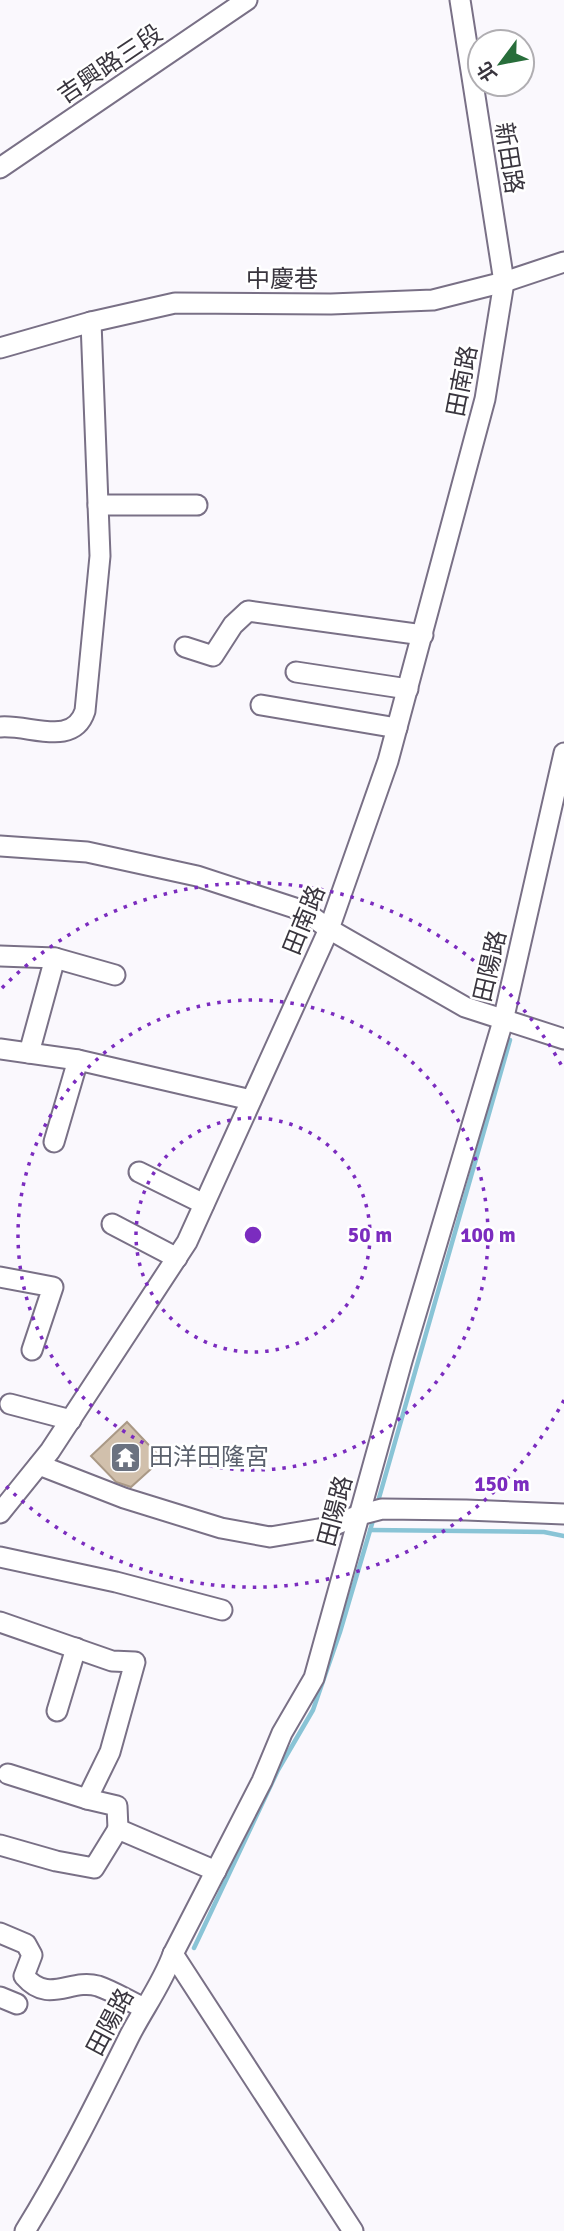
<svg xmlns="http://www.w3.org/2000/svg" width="564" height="2231" font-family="Signika,'Noto Sans TC',sans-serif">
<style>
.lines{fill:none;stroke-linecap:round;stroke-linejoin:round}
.stream{stroke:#89c4d6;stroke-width:4.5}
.building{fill:#d1c0ac;stroke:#aa9986;stroke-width:2}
.minor-casing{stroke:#797086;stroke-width:23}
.minor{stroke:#fff;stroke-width:19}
.ring{fill:none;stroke:#7b2cbf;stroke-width:3.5;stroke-dasharray:3.5 7}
.labels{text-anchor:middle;stroke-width:5;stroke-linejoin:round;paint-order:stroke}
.street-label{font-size:24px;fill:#39353e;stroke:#fff}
.worship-label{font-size:24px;fill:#5b616d;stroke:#fff;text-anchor:start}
.centre{fill:#7b2cbf;stroke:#fff;stroke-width:3.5}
.ring-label{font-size:21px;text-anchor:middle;font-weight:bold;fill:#7b2cbf;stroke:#fff;stroke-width:5;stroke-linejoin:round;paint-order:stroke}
</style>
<rect width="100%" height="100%" fill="#faf8fd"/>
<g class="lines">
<g class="stream">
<path d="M377,1505L510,1040"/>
<path d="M370,1530L544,1532L564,1536"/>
<path d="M194,1948L278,1770L313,1710L340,1632L374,1517"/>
</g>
</g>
<path class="building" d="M127,1422L162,1459L131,1487L116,1482L91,1456Z"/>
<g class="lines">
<defs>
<g id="minor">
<path d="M0,168L247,0"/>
<path d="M0,348L91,322L175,303L331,304L433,300L504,282L564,262"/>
<path d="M98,505H197"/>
<path d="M185,647L213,656L233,625L248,611L423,635"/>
<path d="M296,672L408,689"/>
<path d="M261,705L397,728"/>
<path d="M0,727C29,724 73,748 85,711L100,556L91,322"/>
<path d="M0,846L87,852L197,876L304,911L329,929L465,1007L564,1039"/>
<path d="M0,956L55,958L115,975"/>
<path d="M0,1049L78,1060L251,1100"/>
<path d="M29,1053L55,958"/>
<path d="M54,1142L78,1060"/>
<path d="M139,1172L204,1204"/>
<path d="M112,1224L177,1258"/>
<path d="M0,1277L53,1287L32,1350"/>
<path d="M10,1404L71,1420"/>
<path d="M39,1465L124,1498L221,1528L270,1537L330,1527L359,1515L382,1509L466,1510L564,1514"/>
<path d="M0,1513L50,1451L187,1242L329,929L388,761L485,399L504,282L460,0"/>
<path d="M0,1557L116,1582L222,1610"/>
<path d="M0,1622L112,1661L135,1662L110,1752L87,1799"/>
<path d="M57,1711L76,1648"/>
<path d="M8,1774L87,1799L117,1806L118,1829"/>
<path d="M0,1845L56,1861L94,1868L118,1829L216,1871"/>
<path d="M0,1933L26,1944L32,1955L24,1976C49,2005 70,1978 98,1986C113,1991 129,2001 144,2008"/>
<path d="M173,1954L353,2231"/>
<path d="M0,1997L17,2004"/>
<path d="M25,2231C64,2168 97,2101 130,2035C144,2008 163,1982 173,1954L262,1781L282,1733L314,1678L402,1361L503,1021L564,753"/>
</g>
</defs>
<use href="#minor" class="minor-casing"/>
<use href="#minor" class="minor"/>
</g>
<g class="ring">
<circle cx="253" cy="1235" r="117"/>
<circle cx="253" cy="1235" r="235"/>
<path d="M564 1400A352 352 0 0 1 2 1482M2 988A352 352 0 0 1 564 1070"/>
</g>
<defs>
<symbol id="temple-square" viewBox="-11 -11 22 22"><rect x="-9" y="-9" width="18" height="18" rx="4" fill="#6b7280" stroke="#fff"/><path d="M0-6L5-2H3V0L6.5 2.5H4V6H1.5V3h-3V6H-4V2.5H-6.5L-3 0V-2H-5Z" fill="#fff"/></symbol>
</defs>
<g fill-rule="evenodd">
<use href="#temple-square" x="108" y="1440" width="35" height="35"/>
</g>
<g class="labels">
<g class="street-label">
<text transform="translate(110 64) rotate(-34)" y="8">吉興路三段</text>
<text transform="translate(509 158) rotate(81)" y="8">新田路</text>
<text x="282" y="287">中慶巷</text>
<text transform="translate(462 381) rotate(-79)" y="8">田南路</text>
<text transform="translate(304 920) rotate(-68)" y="8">田南路</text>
<text transform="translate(490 966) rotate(-77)" y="8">田陽路</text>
<text transform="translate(335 1511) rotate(-75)" y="8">田陽路</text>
<text transform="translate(110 2022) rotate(-62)" y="8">田陽路</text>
</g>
<g class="worship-label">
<text x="149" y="1465">田洋田隆宮</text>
</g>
</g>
<circle cx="253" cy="1235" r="10" class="centre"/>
<g class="ring-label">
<text x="370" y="1242">50 m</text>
<text x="488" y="1242">100 m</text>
<text x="502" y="1491">150 m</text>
</g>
<g transform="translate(501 63) rotate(238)"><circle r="33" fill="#ffffff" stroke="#b0aeb2" stroke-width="2"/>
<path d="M0-5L12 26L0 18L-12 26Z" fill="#286e3b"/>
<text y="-10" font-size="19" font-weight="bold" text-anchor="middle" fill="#39353e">北</text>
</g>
</svg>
